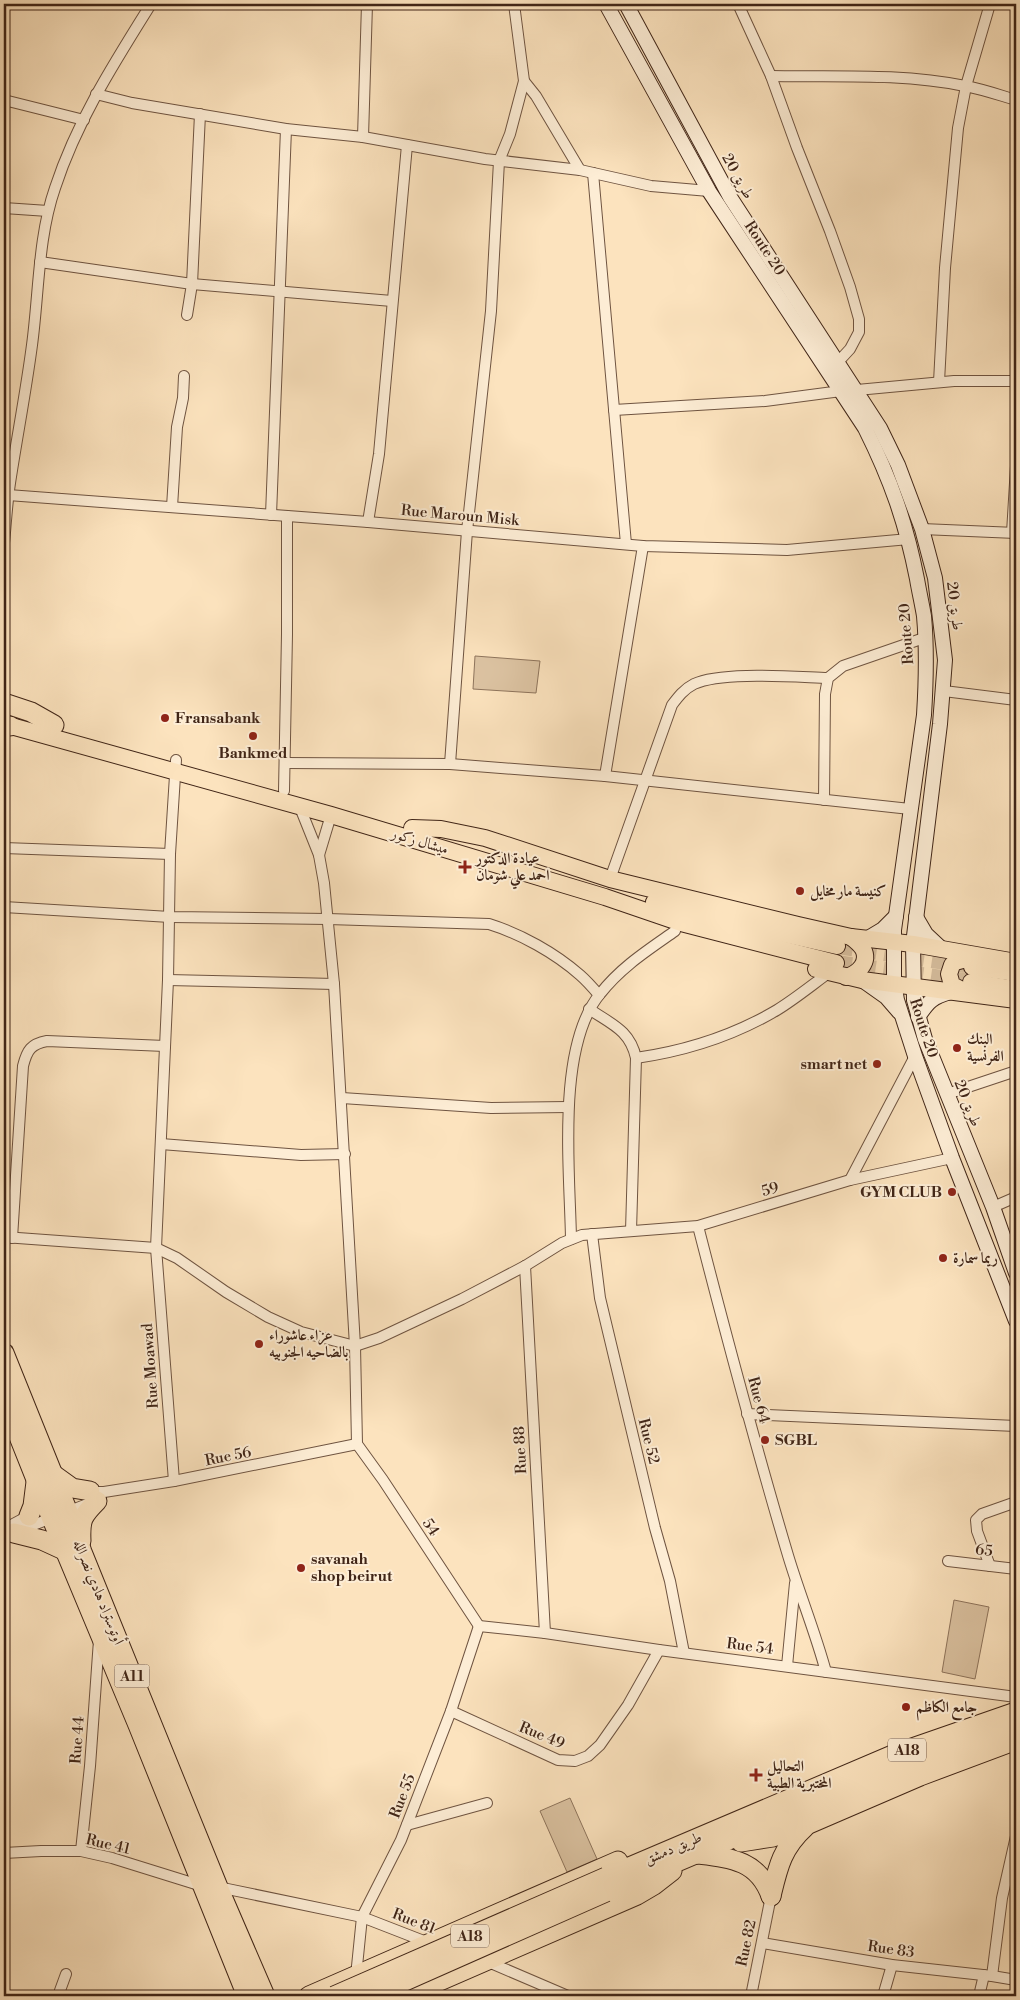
<svg xmlns="http://www.w3.org/2000/svg" width="1020" height="2000" font-family="'Libre Bodoni',Amiri,serif">
<style>
.green{fill:#dcc3a2;stroke:#8e745c}
.lines{fill:none;stroke-linecap:round;stroke-linejoin:round}
.primary-tunnel{stroke:#d6bd9d;stroke-width:16;stroke-dasharray:16 8;stroke-linecap:butt}
.street-casing{stroke:#6f5441;stroke-width:12}
.secondary-casing{stroke:#402517;stroke-width:16}
.primary-casing{stroke:#402517;stroke-width:18}
.highway-casing{stroke:#402517;stroke-width:21}
.street{stroke:#fdedd5;stroke-width:10}
.secondary{stroke:#fdedd5;stroke-width:14}
.primary{stroke:#fce3be;stroke-width:16}
.highway{stroke:#fce3be;stroke-width:19}
.highway-bridge-casing{stroke:#402517;stroke-width:21;stroke-linecap:butt}
.highway-bridge{stroke:#fce3be;stroke-width:19}
.poi-dot{fill:#8f2418;stroke:#fdedd5;stroke-width:2}
.labels{text-anchor:middle;stroke-width:4;stroke-linejoin:round;paint-order:stroke}
.shield{fill:#fdedd5;stroke:#796150;stroke-width:1}
.shield-label{font-size:14px;font-weight:bold;fill:#402517}
.street-label{font-size:15px;fill:#402517;stroke:#fdedd5}
.poi-label{font-size:15px;font-weight:bold;fill:#402517;stroke:#fdedd5;text-anchor:start}
</style>
<rect width="100%" height="100%" fill="#fce3be"/>
<filter id="stains"><feTurbulence type="fractalNoise" baseFrequency=".004" numOctaves="4"/><feColorMatrix values="0 0 0 0 .2 0 0 0 0 .09 0 0 0 0 .02 0 0 0 .5 -.17"/></filter>
<radialGradient id="worn" r=".72"><stop offset=".6" stop-color="#630" stop-opacity="0"/><stop offset="1" stop-color="#630" stop-opacity=".3"/></radialGradient>
<g class="green">
<path d="M475,656L540,661L536,693L473,689Z"/>
<path d="M954,1600L989,1607L975,1679L942,1672Z"/>
<path d="M570,1798L597,1859L567,1872L540,1811Z"/>
</g>
<g class="lines">
<g class="primary-tunnel">
<path d="M837,946L965,965"/>
<path d="M836,963L971,982"/>
</g>
<defs>
<g id="street">
<path d="M738,4L771,76L797,148L830,231L850,287L859,319V332L850,349L838,362"/>
<path d="M771,76C835,77 902,73 965,86C982,89 999,95 1016,100"/>
<path d="M524,81L536,96L580,170"/>
<path d="M96,94L132,103L286,129L363,137L485,159L580,170L651,186L709,191"/>
<path d="M4,100L84,120"/>
<path d="M363,137L367,4"/>
<path d="M593,173L626,544"/>
<path d="M4,208L48,211"/>
<path d="M40,262L192,284L392,301"/>
<path d="M187,315L192,284L200,114"/>
<path d="M939,382L945,268L958,128L966,86L990,4"/>
<path d="M857,390L954,381H1016"/>
<path d="M614,410L765,401L841,391"/>
<path d="M8,495L368,522L643,546L787,550L909,539"/>
<path d="M172,507L177,427L183,398L184,376"/>
<path d="M271,515L286,129"/>
<path d="M368,522L379,454L407,145"/>
<path d="M922,529L1016,533"/>
<path d="M1012,533L1016,466"/>
<path d="M4,543C6,523 7,503 10,483C17,437 26,391 32,345C39,293 38,237 55,188C77,121 114,63 151,4"/>
<path d="M944,691L1016,700"/>
<path d="M286,763L450,764L605,776L910,809"/>
<path d="M450,764L467,531L491,311L499,161L510,134L524,81L514,4"/>
<path d="M605,776L643,546"/>
<path d="M284,791L287,634V516"/>
<path d="M824,800L825,694L828,678L843,666L924,638"/>
<path d="M299,805L319,855L324,883L334,984L355,1346L357,1444"/>
<path d="M4,848L170,854"/>
<path d="M319,855L331,815"/>
<path d="M610,879L672,705C678,697 684,689 694,684C721,671 795,677 828,678"/>
<path d="M4,907L170,917L328,919L489,924C521,934 555,953 580,975C587,981 593,988 599,995"/>
<path d="M168,980L334,984"/>
<path d="M589,1009C611,1024 630,1030 636,1058L631,1231"/>
<path d="M636,1058C685,1051 733,1036 777,1010C795,999 812,985 830,972"/>
<path d="M947,1094L1016,1071"/>
<path d="M342,1098L491,1108L568,1107"/>
<path d="M161,1144L301,1155L345,1154"/>
<path d="M850,1180L915,1056"/>
<path d="M993,1207L1016,1197"/>
<path d="M698,1226C726,1335 755,1444 787,1552C799,1593 815,1631 826,1672"/>
<path d="M592,1234L600,1298L655,1528L670,1581L684,1653"/>
<path d="M4,1237L156,1248L177,1258L226,1292L268,1317L301,1332L355,1346L379,1338L462,1299L525,1266L562,1243L582,1235L698,1226L850,1180L952,1158"/>
<path d="M12,1238L23,1066C27,1050 31,1044 47,1041L165,1046"/>
<path d="M571,1239C570,1172 556,1047 600,994C621,967 648,950 675,931"/>
<path d="M525,1266L545,1633"/>
<path d="M747,1414L1016,1426"/>
<path d="M357,1444L383,1480L479,1626"/>
<path d="M174,1481L156,1248L168,980L170,854L176,760"/>
<path d="M88,1492H104L174,1481L357,1444"/>
<path d="M4,1529L32,1514"/>
<path d="M18,1531L90,1503"/>
<path d="M948,1561L1016,1569"/>
<path d="M990,1566L977,1531L976,1520L982,1514L1016,1502"/>
<path d="M479,1626L545,1633L659,1650L1016,1697"/>
<path d="M787,1666L795,1583"/>
<path d="M451,1711L558,1760L575,1761L588,1756L600,1745L628,1705L659,1650"/>
<path d="M407,1825L487,1803"/>
<path d="M81,1851L90,1766L99,1640"/>
<path d="M4,1853L41,1851H81L112,1858L202,1886"/>
<path d="M218,1887L362,1917L429,1943"/>
<path d="M762,1943L892,1965L992,1976L1016,1980"/>
<path d="M486,1961L568,1996"/>
<path d="M356,1976L362,1917L401,1840L451,1711L479,1626"/>
<path d="M992,1976L1002,1898L1016,1836"/>
<path d="M58,1996L66,1974"/>
<path d="M751,1996L771,1896"/>
<path d="M883,1996L892,1965"/>
<path d="M979,1996L984,1975"/>
</g>
<g id="secondary">
<path d="M606,4L709,191L865,428C891,480 906,523 917,579C919,591 922,604 924,616C927,649 926,683 924,715L894,930V983L897,1000L915,1056L952,1158L1016,1321"/>
<path d="M626,4L730,197L880,428L898,465L922,529L935,578L945,660L940,724L913,944L914,1000L925,1039L993,1207L1016,1273"/>
<path d="M916,917L926,934L942,949"/>
<path d="M868,938L883,929L896,916"/>
<path d="M862,980L886,997L899,1012"/>
<path d="M918,1017C928,1002 932,997 951,992"/>
</g>
<g id="primary">
<path d="M4,724L331,815L605,897L681,923L836,963"/>
<path d="M412,828L441,829L485,838L610,879L798,925L851,937L913,944L1016,962"/>
<path d="M654,902L690,913L837,946"/>
<path d="M972,967L1016,973"/>
<path d="M816,969L862,980L1016,1000"/>
<path d="M846,977C858,974 870,962 863,949C860,944 855,940 851,937"/>
<path d="M971,982L1008,988"/>
<path d="M966,992L952,985L949,974L952,965L955,962L974,957"/>
</g>
<g id="highway">
<path d="M4,703L31,712L54,725"/>
<path d="M4,726H10"/>
<path d="M4,1353L68,1512L82,1552L218,1887L265,1996"/>
<path d="M4,1399L47,1507L138,1725L247,1996"/>
<path d="M54,1475L72,1488L90,1491"/>
<path d="M29,1516L33,1506L36,1482"/>
<path d="M14,1533L42,1540L66,1551"/>
<path d="M81,1541C80,1520 82,1516 97,1501"/>
<path d="M741,1842L773,1837L790,1832L920,1776L1016,1740"/>
<path d="M697,1854C731,1858 758,1860 771,1896"/>
<path d="M606,1877L895,1754L1016,1712"/>
<path d="M606,1892L900,1767L1016,1726"/>
<path d="M771,1896C778,1867 782,1848 805,1827"/>
<path d="M309,1996L618,1861"/>
<path d="M405,1996L637,1895L654,1885L672,1871"/>
</g>
</defs>
<use href="#street" class="street-casing"/>
<use href="#secondary" class="secondary-casing"/>
<use href="#primary" class="primary-casing"/>
<use href="#highway" class="highway-casing"/>
<use href="#street" class="street"/>
<use href="#secondary" class="secondary"/>
<use href="#primary" class="primary"/>
<use href="#highway" class="highway"/>
<defs>
<g id="highway-bridge">
<path d="M334,1996L606,1877"/>
<path d="M371,1996L606,1892"/>
</g>
</defs>
<use href="#highway-bridge" class="highway-bridge-casing"/>
<use href="#highway-bridge" class="highway-bridge"/>
</g>
<g class="poi-dot">
<circle cx="165" cy="718" r="5"/>
<circle cx="253" cy="736" r="5"/>
<path d="M462.5 859.5h5v5h5v5h-5v5h-5v-5h-5v-5h5z"/>
<circle cx="800" cy="891" r="5"/>
<circle cx="957" cy="1048" r="5"/>
<circle cx="877" cy="1064" r="5"/>
<circle cx="952" cy="1192" r="5"/>
<circle cx="943" cy="1258" r="5"/>
<circle cx="259" cy="1344" r="5"/>
<circle cx="765" cy="1440" r="5"/>
<circle cx="301" cy="1568" r="5"/>
<circle cx="906" cy="1707" r="5"/>
<path d="M753.5 1767.5h5v5h5v5h-5v5h-5v-5h-5v-5h5z"/>
</g>
<g class="labels">
<g class="shield">
<rect x="114.5" y="1664.5" width="35" height="23" rx="4"/>
<rect x="888" y="1738.5" width="38" height="23" rx="4"/>
<rect x="451" y="1924.5" width="38" height="23" rx="4"/>
</g>
<g class="shield-label">
<text x="132" y="1681">A11</text>
<text x="907" y="1755">A18</text>
<text x="470" y="1941">A18</text>
</g>
<g class="street-label">
<text transform="translate(738 176) rotate(61)" y="5">طريق 20</text>
<text transform="translate(765 248) rotate(57)" y="5">Route 20</text>
<text transform="translate(460 515) rotate(5)" y="5">Rue Maroun Misk</text>
<text transform="translate(955 606) rotate(83)" y="5">طريق 20</text>
<text transform="translate(906 634) rotate(-94)" y="5">Route 20</text>
<text transform="translate(420 841) rotate(17)" y="5">ميشال زكور</text>
<text transform="translate(924 1028) rotate(72)" y="5">Route 20</text>
<text transform="translate(968 1103) rotate(68)" y="5">طريق 20</text>
<text transform="translate(770 1189) rotate(-17)" y="5">59</text>
<text transform="translate(150 1366) rotate(-94)" y="5">Rue Moawad</text>
<text transform="translate(759 1400) rotate(75)" y="5">Rue 64</text>
<text transform="translate(649 1441) rotate(76)" y="5">Rue 52</text>
<text transform="translate(520 1450) rotate(-93)" y="5">Rue 88</text>
<text transform="translate(228 1456) rotate(-11)" y="5">Rue 56</text>
<text transform="translate(431 1527) rotate(57)" y="5">54</text>
<text transform="translate(984 1550) rotate(6)" y="5">65</text>
<text transform="translate(99 1592) rotate(68)" y="5">أوتوستراد هادي نصرالله</text>
<text transform="translate(750 1646) rotate(7)" y="5">Rue 54</text>
<text transform="translate(542 1735) rotate(22)" y="5">Rue 49</text>
<text transform="translate(77 1740) rotate(-86)" y="5">Rue 44</text>
<text transform="translate(402 1796) rotate(-69)" y="5">Rue 55</text>
<text transform="translate(108 1844) rotate(13)" y="5">Rue 41</text>
<text transform="translate(673 1848) rotate(-23)" y="5">طريق دمشق</text>
<text transform="translate(414 1921) rotate(21)" y="5">Rue 81</text>
<text transform="translate(746 1943) rotate(-78)" y="5">Rue 82</text>
<text transform="translate(891 1949) rotate(8)" y="5">Rue 83</text>
</g>
<g class="poi-label">
<text x="175" y="723">Fransabank</text>
<text x="253" y="758" text-anchor="middle">Bankmed</text>
<text x="476" y="863">عيادة الدكتور<tspan x="476" dy="17">احمد علي شومان</tspan></text>
<text x="810" y="896">كنيسة مار مخايل</text>
<text x="967" y="1044">البنك<tspan x="967" dy="17">الفرنسية</tspan></text>
<text x="867" y="1069" text-anchor="end">smart net</text>
<text x="942" y="1197" text-anchor="end">GYM CLUB</text>
<text x="953" y="1263">ريما سمارة</text>
<text x="269" y="1340">عزاء عاشوراء<tspan x="269" dy="17">بالضاحيه الجنوبيه</tspan></text>
<text x="775" y="1445">SGBL</text>
<text x="311" y="1564">savanah<tspan x="311" dy="17">shop beirut</tspan></text>
<text x="916" y="1712">جامع الكاظم</text>
<text x="767" y="1771">التحاليل<tspan x="767" dy="17">المختبرية الطبية</tspan></text>
</g>
</g>
<rect width="1020" height="2000" fill="none" stroke="#fce3be" stroke-width="20"/>
<rect x="5" y="5" width="1010" height="1990" fill="none" stroke="#402517" stroke-width="2.5"/>
<rect x="10" y="10" width="1000" height="1980" fill="none" stroke="#402517"/>
<rect width="100%" height="100%" filter="url(#stains)"/>
<rect width="100%" height="100%" fill="url(#worn)"/>
</svg>
